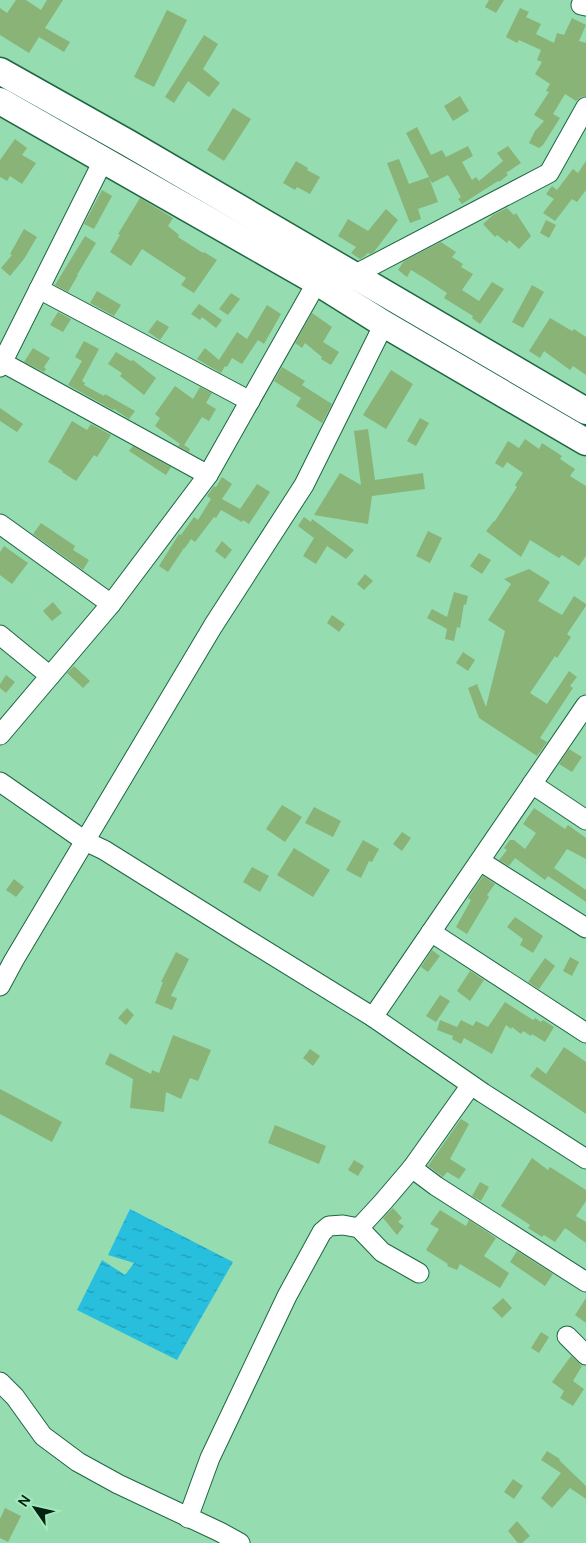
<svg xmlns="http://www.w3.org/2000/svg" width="586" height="1543" font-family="Manrope,sans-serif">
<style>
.water{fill:url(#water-ripples)}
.building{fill:#89b377}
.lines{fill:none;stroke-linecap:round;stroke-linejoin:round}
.minor-casing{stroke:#1d6641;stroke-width:21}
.highway-casing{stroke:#1d6641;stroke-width:29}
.minor{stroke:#fff;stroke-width:19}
.highway{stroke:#fff;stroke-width:26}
</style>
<defs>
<pattern id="water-ripples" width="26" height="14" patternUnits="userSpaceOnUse" patternTransform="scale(1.25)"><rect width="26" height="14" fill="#28bfdf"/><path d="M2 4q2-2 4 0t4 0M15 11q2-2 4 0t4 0" fill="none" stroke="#209bb3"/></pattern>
</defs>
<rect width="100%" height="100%" fill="#95ddb1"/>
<path class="water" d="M130,1209L233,1262L177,1360L77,1310L102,1260L125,1275L134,1263L108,1255Z"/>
<g class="building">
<path d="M16,0H26L41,10L47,0H63L45,28L70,42L64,52L39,37L29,53L0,35V8L7,13Z"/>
<path d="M489,0H504L496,13L485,7Z"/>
<path d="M520,8L529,12L526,17L541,24L536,34L554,43L557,33L564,35L572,18L586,25L579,41L586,43V96L581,97L576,101L565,94L553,114L560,118L543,145L539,148L529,143L535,131L544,121L534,115L549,92L546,91L550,84L535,74L542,62L537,60L541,50L519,40L517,43L506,37Z"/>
<path d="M167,10L187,20L154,87L134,77Z"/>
<path d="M204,35L218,44L203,69L220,83L209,97L188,81L174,103L165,97Z"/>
<path d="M460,96L469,111L453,121L444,106Z"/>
<path d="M233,108L251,119L224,161L207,150Z"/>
<path d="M417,127L431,155L442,150L446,157L468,146L473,156L462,162L472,180L476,177L479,181L503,161L497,153L508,146L521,163L506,173L508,175L499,182L498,181L462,204L458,199L461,197L448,175L432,183L429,178L438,202L418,209L421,219L410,223L387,163L399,159L409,184L429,177L406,133Z"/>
<path d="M15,139L27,148L22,155L36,163L22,184L10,176L7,181L0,177V160Z"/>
<path d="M296,161L308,168L307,170L320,177L310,194L297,187L295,190L283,183Z"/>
<path d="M586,161V190L577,202L572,199L555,221L543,213L554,199L546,194L552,186L557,190L573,169L578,173Z"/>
<path d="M102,190L112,196L94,229L84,224Z"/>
<path d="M140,198L173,218L168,226L179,235L178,237L203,253L204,252L217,260L194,293L181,285L186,278L142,249L131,266L110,252L120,235L118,234Z"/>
<path d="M507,208L514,215L516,213L531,236L519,249L509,240L507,243L497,235L495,237L483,224L493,215Z"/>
<path d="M386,209L398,220L374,252L370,254L368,253L365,256L360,259L351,253L356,247L338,236L348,219L368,231Z"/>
<path d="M546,220L556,225L549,238L540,233Z"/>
<path d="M24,229L37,237L24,259L10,276L1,268L12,255L10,254Z"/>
<path d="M85,236L96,243L77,275H78L68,292L55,285Z"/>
<path d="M441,242L456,252L452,257L463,264L461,267L473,274L462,290L479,301L492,282L504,289L480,324L472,318L473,316L444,298L447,293L426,279L411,270L407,277L398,270L404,261Z"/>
<path d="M532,285L544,292L523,328L512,322Z"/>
<path d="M97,291L121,305L114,316L90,303Z"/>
<path d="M231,293L240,299L228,315L219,309Z"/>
<path d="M199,304L222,320L216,328L202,317L200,320L191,314Z"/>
<path d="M267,305L281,314L264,344L258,340L242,364L232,358L227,367L225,366L221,373L197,359L205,348L219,360L237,332L247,339Z"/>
<path d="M58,312L71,319L63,332L50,325Z"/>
<path d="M312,313L332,327L323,342L339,352L331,365L321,359L322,357L305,343L302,348L295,343Z"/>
<path d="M550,318L572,331L574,329L586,337V375L573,366L570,370L544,351L540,358L529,351Z"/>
<path d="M157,320L169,327L160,340L148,332Z"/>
<path d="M84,341L99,349L82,381L85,383L84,385L104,396L105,394L135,411L129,419L114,409L113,410L68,385L82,361L75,357Z"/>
<path d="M33,348L50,358L44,367L46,369L44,372L24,362Z"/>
<path d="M116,352L131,361L133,360L156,378L144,395L120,376L122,373L108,364Z"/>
<path d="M282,367L305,381L302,385L332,404L322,423L296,406L301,398L274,381Z"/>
<path d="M391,370L413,384L386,429L363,415Z"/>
<path d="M175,386L193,399L200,387L212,393L206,403L216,409L209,421L202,417L184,445L190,449L189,452L178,446L180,444L155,426L160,418L155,414Z"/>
<path d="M0,408L23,424L17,432L0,421Z"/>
<path d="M420,418L429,423L416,446L407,441Z"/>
<path d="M72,421L87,430L91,424L111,435L97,457L94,455L76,481L62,472L63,471L48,462Z"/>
<path d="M368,429L375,480L423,473L425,489L372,496L368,524L314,515L340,473L361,485L354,431Z"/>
<path d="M525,439L539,449L542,443L562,456L560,459L575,469L570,476L586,486V556L579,566L562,555L559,558L530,540L521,557L486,531L494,521H495L517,487L515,485L523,473L507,462L503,468L495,463L508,441L519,448Z"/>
<path d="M133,446L171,467L166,475L129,451Z"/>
<path d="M222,477L232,484L222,499L240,509L257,484L270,492L249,524L243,520L242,522L221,510L216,518L214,517L195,542L191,539L185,548H184L168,572L159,566L179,534L181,535L194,517L198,520L211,499L207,496L214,486L216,487Z"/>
<path d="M304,517L311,522L312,519L354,550L346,559L327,546L316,564L303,556L314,538L298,526Z"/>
<path d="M41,523L75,546L73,550L89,560L83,570L33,534Z"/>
<path d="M428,531L442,538L430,563L416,556Z"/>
<path d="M222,541L232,550L225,559L215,551Z"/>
<path d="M4,546L28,563L12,584L0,575V552Z"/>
<path d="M479,553L491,560L482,574L470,566Z"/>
<path d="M529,569L550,582L538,601L562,615L574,596L586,604V606L567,634L571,637L557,658L555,656L530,693L547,704L569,671L577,677L570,686L573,688L540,738L547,742L537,756L479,718L468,688L477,684L486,707L505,631L488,620L511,584L504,579Z"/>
<path d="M365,574L373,581L364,590L357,584Z"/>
<path d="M454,592L468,596L466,605L464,604L460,628L457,627L454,641L445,639L447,629L427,618L432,609L447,617Z"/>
<path d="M53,602L62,613L52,621L43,611Z"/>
<path d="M332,615L345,624L339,632L327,623Z"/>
<path d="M463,652L475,660L468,671L456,663Z"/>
<path d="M74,666L90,681L83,688L67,673Z"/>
<path d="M6,675L15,682L6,693L0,688V684Z"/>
<path d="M569,749L582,757L572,772L559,764Z"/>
<path d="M282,805L302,817L285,842L266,829Z"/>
<path d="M314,807L341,821L333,837L305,823Z"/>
<path d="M534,808L565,829L568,825L586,838V859L567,849L554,868L586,890V902L548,876L545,880L515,858L509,866L499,860L507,850L504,848L510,840H514L525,849L536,833L523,824Z"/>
<path d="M402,832L411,838L402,851L393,844Z"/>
<path d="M363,840L379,849L372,862L369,861L361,878L346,870Z"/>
<path d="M294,848L330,870L313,897L277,875Z"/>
<path d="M252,867L269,876L260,892L243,882Z"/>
<path d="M483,876L495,884L487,895L489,897L467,934L456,927L471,900L468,898Z"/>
<path d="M14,879L24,887L16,897L6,890Z"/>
<path d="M515,917L543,936L533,953L520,945L523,939L507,927Z"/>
<path d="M432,950L440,956L428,972L421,967Z"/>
<path d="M176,952L189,959L171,996L177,998L172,1010L155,1003L163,982H161Z"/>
<path d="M570,957L579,962L572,976L563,971Z"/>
<path d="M545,958L555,966L539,989L528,982Z"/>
<path d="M470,971L484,980L470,1001L457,991Z"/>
<path d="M440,995L450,1001L436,1022L426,1016Z"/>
<path d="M505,1002L533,1020L535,1018L541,1022L543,1020L554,1027L545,1042L532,1034L531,1036L523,1031L521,1034L512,1027L511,1029L506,1025L492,1054L464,1038L461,1044L452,1039L453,1036L437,1030L440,1020L457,1027L461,1020L473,1026L476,1021L488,1027Z"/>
<path d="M127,1008L134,1015L126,1025L118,1018Z"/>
<path d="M173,1035L211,1050L198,1081L190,1078L181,1099L166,1092L164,1112L130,1108L133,1079L105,1064L110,1053L151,1074L152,1070L159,1073Z"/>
<path d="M564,1047L586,1062V1114L530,1076L537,1067L546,1074Z"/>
<path d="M310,1049L320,1056L313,1066L303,1058Z"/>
<path d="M0,1089L62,1122L52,1142L0,1114Z"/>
<path d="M461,1119L469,1124L450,1159L466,1169L459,1179L447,1172L443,1177L428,1166Z"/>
<path d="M275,1125L326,1146L319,1164L268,1143Z"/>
<path d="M532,1158L548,1170L550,1167L586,1190V1201L576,1216L586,1222V1243L565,1228L555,1242L544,1235L542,1237L528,1228L530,1225L501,1206Z"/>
<path d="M354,1160L364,1166L358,1176L348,1170Z"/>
<path d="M480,1182L489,1187L481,1201L472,1196Z"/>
<path d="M393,1208L402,1218L398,1222L404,1226L397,1235L383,1218Z"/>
<path d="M440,1210L466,1226L469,1220L496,1238L484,1256L509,1273L500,1288L460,1264L457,1270L447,1266L448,1264L426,1250L439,1229L430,1224Z"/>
<path d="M517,1251L553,1274L545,1286L510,1262Z"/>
<path d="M503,1298L512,1308L502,1318L492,1308Z"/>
<path d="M586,1298V1323L575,1315Z"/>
<path d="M541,1332L549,1337L539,1353L531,1348Z"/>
<path d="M571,1356L582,1366L573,1381L584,1389L573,1406L560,1398L564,1391L552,1382Z"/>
<path d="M547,1451L560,1459L559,1460L586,1486V1499L570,1488L552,1508L541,1498L561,1473L541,1460Z"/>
<path d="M513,1479L523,1486L514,1499L504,1492Z"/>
<path d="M5,1508L21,1516L8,1542L0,1538V1519Z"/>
<path d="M517,1521L530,1536L522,1543H518L508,1531Z"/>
</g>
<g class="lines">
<defs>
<g id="minor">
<path d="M581,5L586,6"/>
<path d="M354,275L549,173L586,107"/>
<path d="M39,289L250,401"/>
<path d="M0,361L208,475"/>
<path d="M0,367L104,159"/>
<path d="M0,524L111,604"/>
<path d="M0,635L50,676"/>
<path d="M0,735L111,604L208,475L317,282"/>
<path d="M0,782L85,841L104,850L240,935L373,1017L483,1093L586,1159"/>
<path d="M532,784L586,820"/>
<path d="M480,861L586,928"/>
<path d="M431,932L586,1033"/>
<path d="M0,986L14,960L213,626L304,485L384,324"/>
<path d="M373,1017L586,705"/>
<path d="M412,1168L436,1186L586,1282"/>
<path d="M359,1228L383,1202L412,1168L471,1085"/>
<path d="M567,1336L586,1355"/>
<path d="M0,1382L15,1397L43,1436L78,1462L118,1484L220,1532L240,1543"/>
<path d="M188,1518L210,1458L287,1296L322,1232L329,1226L343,1225L359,1228L382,1252L419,1273"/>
</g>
<g id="highway">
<path d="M0,71L128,143L586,411"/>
<path d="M0,101L317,282L384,324L586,442"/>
</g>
</defs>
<use href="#minor" class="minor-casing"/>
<use href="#highway" class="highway-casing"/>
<use href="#minor" class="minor"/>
<use href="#highway" class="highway"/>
</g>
<g transform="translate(35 1508) rotate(304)" stroke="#a2eabd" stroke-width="4" paint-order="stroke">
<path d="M0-4L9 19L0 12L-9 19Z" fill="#042112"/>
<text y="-8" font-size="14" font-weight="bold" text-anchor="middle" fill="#042112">N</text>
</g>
</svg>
